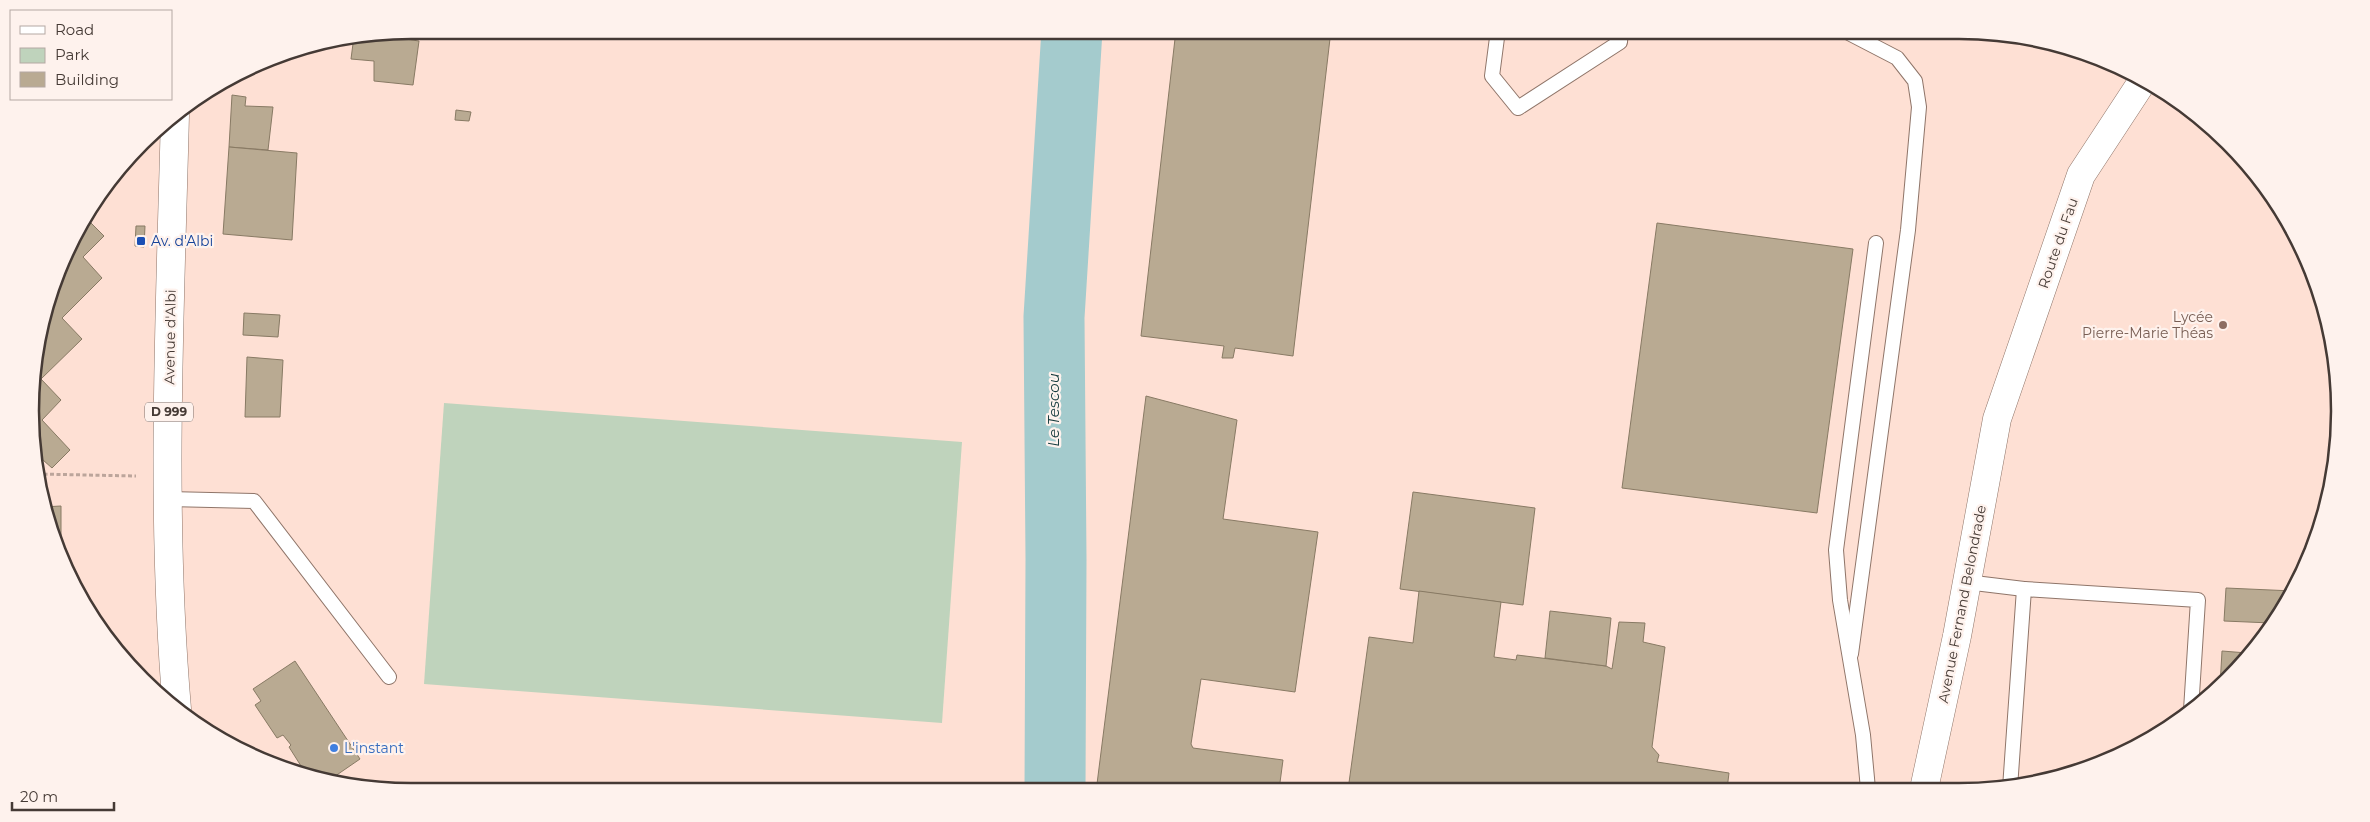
<svg xmlns="http://www.w3.org/2000/svg" width="2370" height="822" font-family="Montserrat,sans-serif">
<style>
.green{fill:#bfd3bc}
.lines{fill:none;stroke-linecap:round;stroke-linejoin:round}
.river{stroke:#a4cbcd;stroke-width:61}
.building{fill:#b9aa92;stroke:#887a64}
.lane-casing{stroke:#8f7569;stroke-width:16}
.secondary-casing{stroke:#8f7569;stroke-width:29}
.primary-casing{stroke:#8f7569;stroke-width:29}
.path{stroke:#bca59b;stroke-width:3;stroke-dasharray:4 2.5;stroke-linecap:butt}
.lane{stroke:#fff;stroke-width:14}
.secondary{stroke:#fff;stroke-width:28}
.primary{stroke:#fff;stroke-width:28}
.transit-dot{fill:#1a4fb4;stroke:#fef2ed;stroke-width:2}
.education-dot{fill:#8d6e63;stroke:#fef2ed;stroke-width:2}
.shop-dot{fill:#3f7fe0;stroke:#fef2ed;stroke-width:2}
.labels{text-anchor:middle;stroke-width:4.5;stroke-linejoin:round;paint-order:stroke}
.shield{fill:#fef2ed;stroke:#7c716c;stroke-width:1}
.shield-label{font-size:12px;font-weight:bold;fill:#453a35}
.transit-label{font-size:14px;fill:#164399;stroke:#fef2ed;text-anchor:start}
.street-label{font-size:14px;fill:#453a35;stroke:#fef2ed}
.education-label{font-size:14px;fill:#785e54;stroke:#fef2ed;text-anchor:end}
.shop-label{font-size:14px;fill:#366cbe;stroke:#fef2ed;text-anchor:start}
.water-label{font-size:15px;font-style:italic;fill:#143a3d;stroke:#fef2ed}
.rim{fill:none;stroke:#453a35;stroke-width:2.5}
</style>
<rect width="100%" height="100%" fill="#fee0d4"/>
<path class="green" d="M444,403L962,442L942,723L424,684Z"/>
<g class="lines">
<path class="river" d="M1055,791L1056,559L1054,317L1072,30"/>
</g>
<g class="building">
<path d="M1176,30H1331L1293,356L1235,348L1233,358H1222L1224,346L1141,336Z"/>
<path d="M399,31L398,38L419,41L413,85L374,81V61L351,59L354,36Z"/>
<path d="M232,95L246,97L245,106L273,107L268,150L229,147Z"/>
<path d="M456,110L471,112L469,121L455,120Z"/>
<path d="M229,147L297,153L292,240L223,234Z"/>
<path d="M85,217L104,236L83,257L102,278L62,318L82,339L41,379L61,400L42,420L70,450L52,468L43,460L36,467L31,436L33,362L69,242Z"/>
<path d="M1657,223L1853,249L1817,513L1622,488Z"/>
<path d="M136,226H145L144,247L135,246Z"/>
<path d="M244,313L280,315L278,337L243,335Z"/>
<path d="M247,357L283,360L280,417H245Z"/>
<path d="M1146,396L1237,420L1223,519L1318,532L1295,692L1201,679L1191,744L1193,748L1283,760L1279,790H1141L1097,784Z"/>
<path d="M1413,492L1535,508L1523,605L1400,589Z"/>
<path d="M61,506V550L43,507Z"/>
<path d="M2226,588L2293,591V592L2289,602L2271,623L2224,621Z"/>
<path d="M1419,591L1501,602L1494,657L1516,660L1517,655L1606,666L1612,669L1619,622L1645,623L1643,642L1665,647L1652,747L1659,755L1657,762L1729,773L1727,789L1348,790L1369,637L1413,643Z"/>
<path d="M1550,611L1611,618L1606,666L1545,658Z"/>
<path d="M2222,651L2247,653L2220,686Z"/>
<path d="M295,661L360,759L328,781L308,777L289,747L291,745L283,735L277,738L255,705L261,701L253,689Z"/>
</g>
<g class="lines">
<defs>
<g id="lane">
<path d="M1498,30L1492,76L1518,108L1620,42L1621,30"/>
<path d="M1843,30L1897,58L1915,81L1919,107L1908,230L1851,654"/>
<path d="M168,499L254,501L389,677"/>
<path d="M1966,582L2024,589"/>
<path d="M2010,788L2024,589L2198,600L2191,710"/>
<path d="M1868,789L1863,735L1840,600L1836,550L1876,243"/>
</g>
<path id="secondary" d="M1924,789L1957,636L1997,419L2081,175L2144,79"/>
<path id="primary" d="M175,115C170,313 160,512 177,709"/>
</defs>
<use href="#lane" class="lane-casing"/>
<use href="#secondary" class="secondary-casing"/>
<use href="#primary" class="primary-casing"/>
<path class="path" d="M37,474L136,476"/>
<use href="#lane" class="lane"/>
<use href="#secondary" class="secondary"/>
<use href="#primary" class="primary"/>
</g>
<rect class="transit-dot" x="136" y="236" width="10" height="10" rx="2.5"/>
<circle class="education-dot" cx="2223" cy="325" r="5"/>
<circle class="shop-dot" cx="334" cy="748" r="5"/>
<g class="labels">
<rect class="shield" x="145" y="402.5" width="48" height="19" rx="4"/>
<g class="shield-label">
<text x="169" y="416">D 999</text>
</g>
<g class="transit-label">
<text x="151" y="246">Av. d'Albi</text>
</g>
<g class="street-label">
<text transform="translate(2058 243) rotate(-71)" y="5">Route du Fau</text>
<text transform="translate(170 337) rotate(-89)" y="5">Avenue d'Albi</text>
<text transform="translate(1962 604) rotate(-79)" y="5">Avenue Fernand Belondrade</text>
</g>
<g class="education-label">
<text x="2213" y="322">Lycée<tspan x="2213" dy="16">Pierre-Marie Théas</tspan></text>
</g>
<g class="shop-label">
<text x="344" y="753">L'instant</text>
</g>
<g class="water-label">
<text transform="translate(1054 410) rotate(-90)" y="5">Le Tescou</text>
</g>
</g>
<path d="M0 0H2370V822H0ZM411 39H1959A372 372 0 0 1 2331 411V411A372 372 0 0 1 1959 783H411A372 372 0 0 1 39 411V411A372 372 0 0 1 411 39Z" fill="#fef2ed" fill-rule="evenodd"/>
<path class="rim" d="M411 39H1959A372 372 0 0 1 2331 411V411A372 372 0 0 1 1959 783H411A372 372 0 0 1 39 411V411A372 372 0 0 1 411 39Z"/>
<rect x="10" y="10" width="162" height="90" fill="#fef2ed" stroke="#b4a8a3"/>
<rect x="20" y="26" width="25" height="8" fill="#ffffff" stroke="#b4a8a3"/>
<text x="55" y="35" font-size="15" fill="#453a35">Road</text>
<rect x="20" y="48" width="25" height="15" fill="#bfd3bc" stroke="#b4a8a3"/>
<text x="55" y="60" font-size="15" fill="#453a35">Park</text>
<rect x="20" y="72" width="25" height="15" fill="#b9aa92" stroke="#b4a8a3"/>
<text x="55" y="85" font-size="15" fill="#453a35">Building</text>
<path d="M12 802v8h102v-8" fill="none" stroke="#453a35" stroke-width="2.5"/>
<text x="20" y="802" font-size="15" fill="#453a35" stroke="#fef2ed" stroke-width="4" paint-order="stroke">20 m</text>
</svg>
